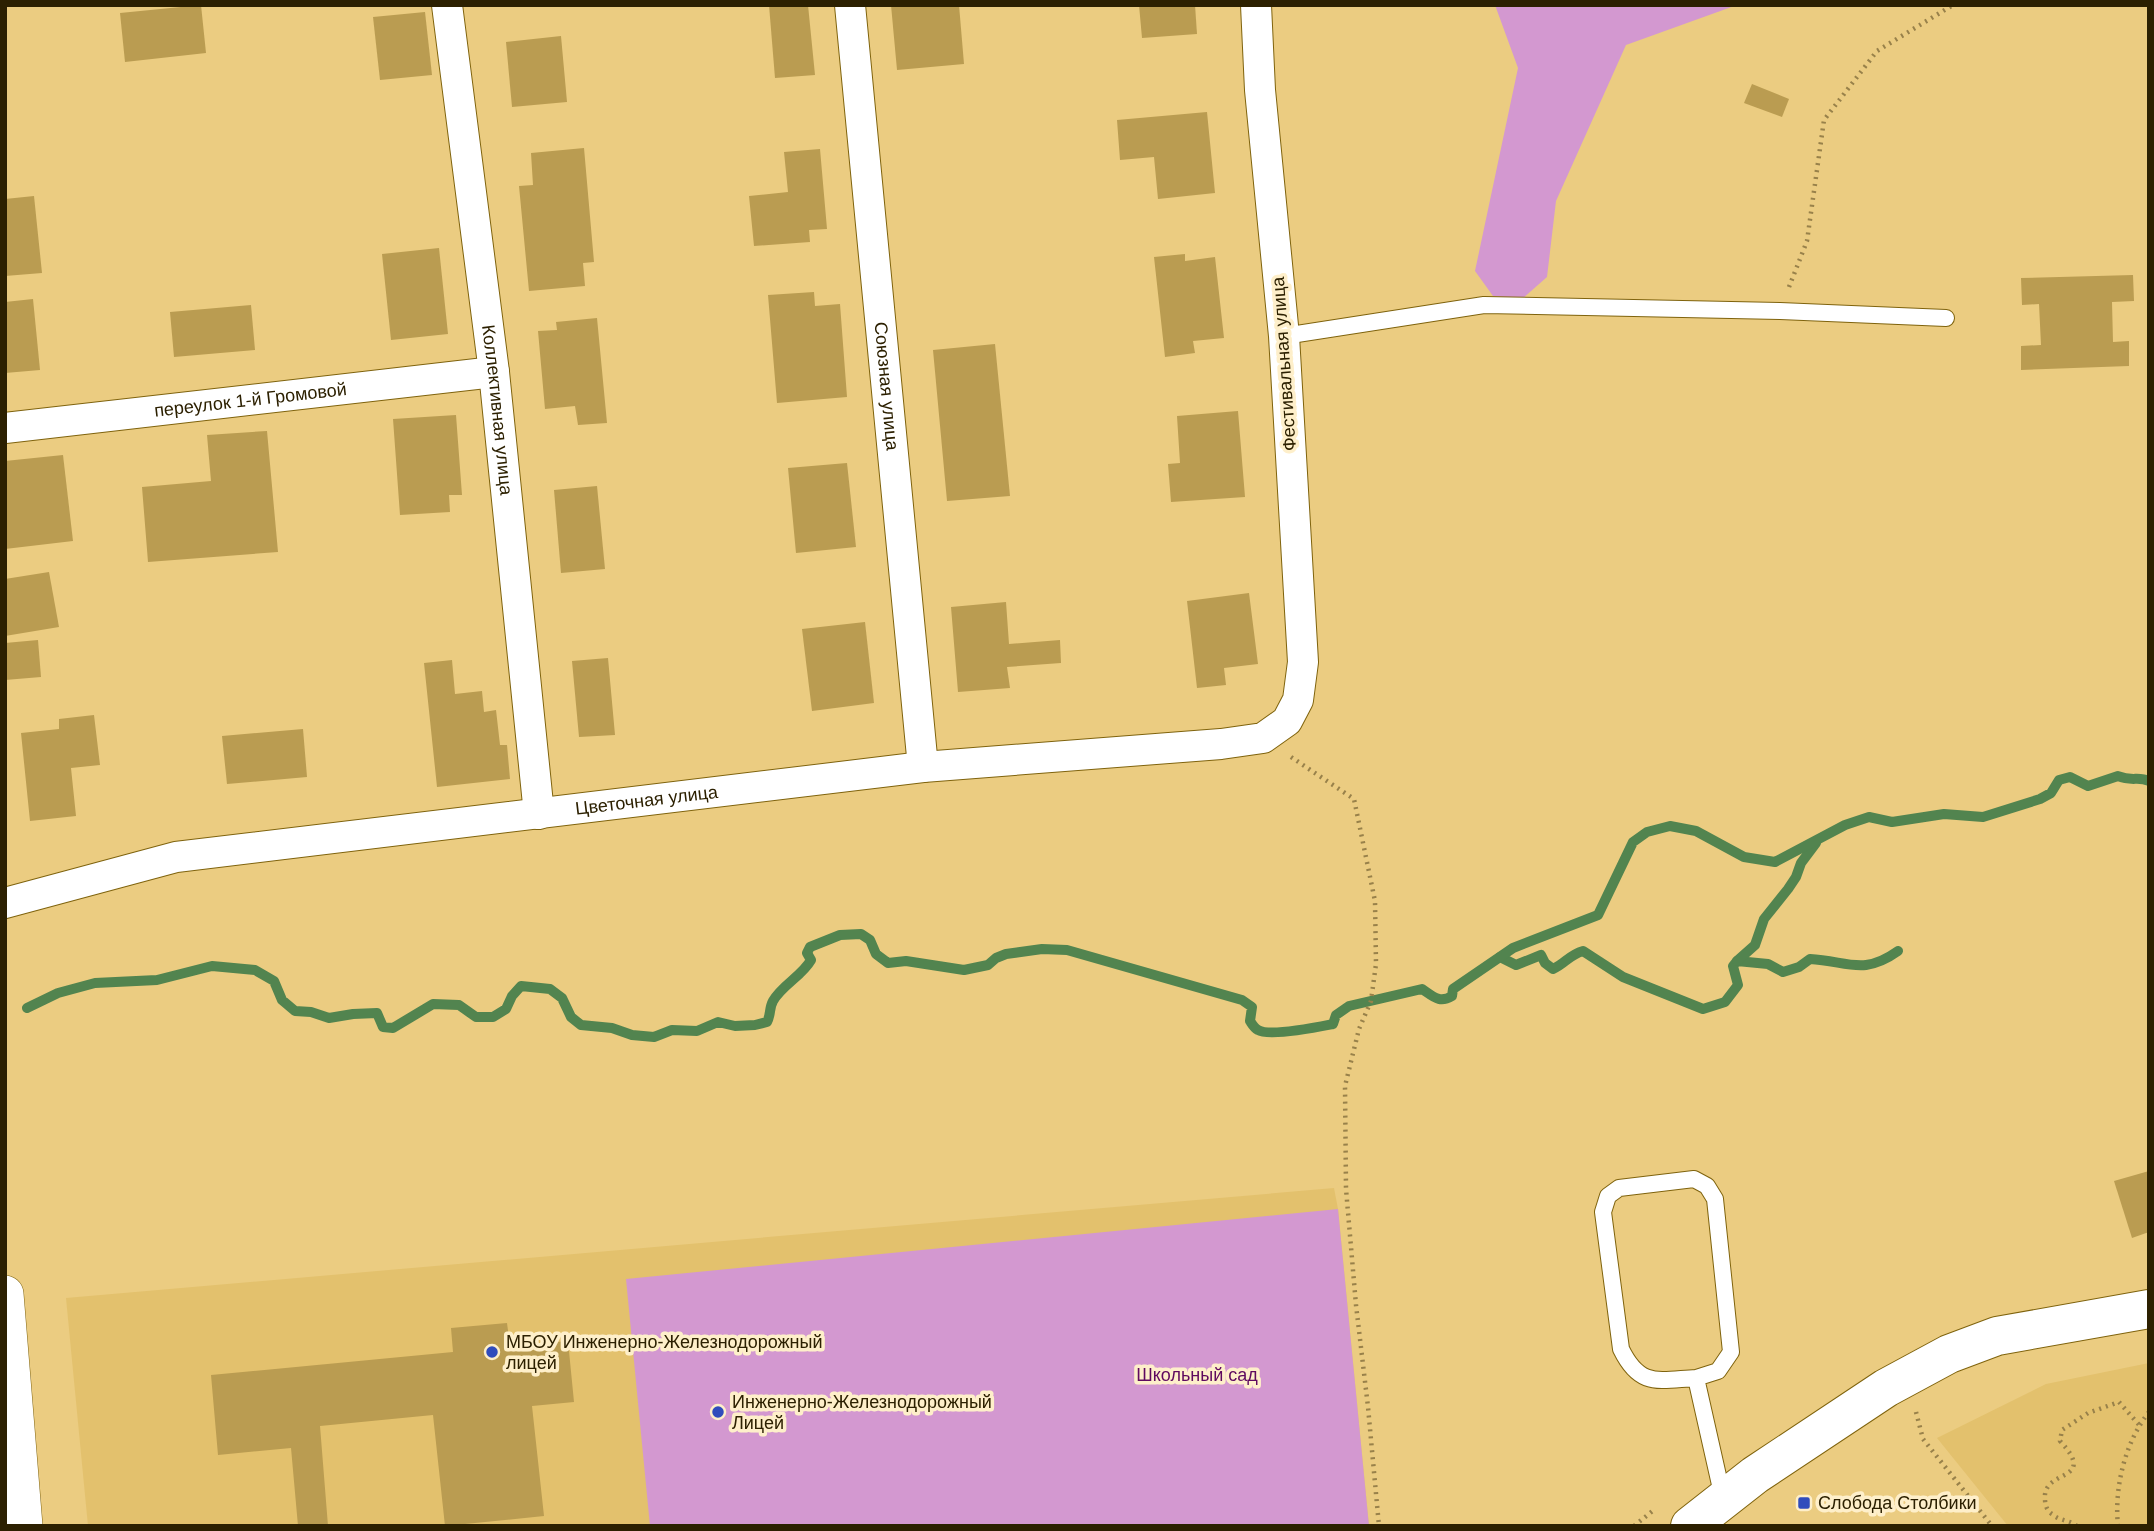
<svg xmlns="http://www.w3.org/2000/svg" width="2154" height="1531" font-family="Helvetica,sans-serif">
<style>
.built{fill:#e3c16d}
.green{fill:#d398d0}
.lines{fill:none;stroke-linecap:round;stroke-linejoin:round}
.stream{stroke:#52844f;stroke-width:10}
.building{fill:#ba9c51}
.service-casing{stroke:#7f630d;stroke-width:18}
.minor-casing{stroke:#7f630d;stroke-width:32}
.tertiary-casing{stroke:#7f630d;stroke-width:38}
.secondary-casing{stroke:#7f630d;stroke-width:40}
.path{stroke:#98814a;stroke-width:4.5;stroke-dasharray:2 5;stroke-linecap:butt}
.service{stroke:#fff;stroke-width:16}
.minor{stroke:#fff;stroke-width:30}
.tertiary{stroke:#fff;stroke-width:37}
.secondary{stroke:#fff;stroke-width:38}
.poi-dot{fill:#304cbc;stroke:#feefca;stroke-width:2.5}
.labels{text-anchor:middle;stroke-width:7;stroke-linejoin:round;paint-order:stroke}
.street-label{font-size:18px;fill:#2c2001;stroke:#feefca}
.poi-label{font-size:18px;fill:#2c2001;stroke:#feefca;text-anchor:start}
.park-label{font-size:18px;fill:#5f095f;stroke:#feefca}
</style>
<rect width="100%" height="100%" fill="#ebcc81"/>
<g class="built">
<path d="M1334,1188L1338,1209L1369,1526H88L66,1298Z"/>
<path d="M2149,1363V1526H2008L1937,1438L2046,1384Z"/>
</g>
<g class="green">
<path d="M1495,5H1737L1626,45L1556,201L1547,277L1522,299L1493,296L1475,271L1518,68Z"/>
<path d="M1338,1209L1369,1526H650L626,1279Z"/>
</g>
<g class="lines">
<g class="stream">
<path d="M1500,957L1516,965L1541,955L1545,963L1553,969C1566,963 1569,955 1583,951L1623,977L1703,1009L1725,1002L1738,985L1733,966L1737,961L1768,964L1783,972L1799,967L1810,959C1848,961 1863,976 1898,951"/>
<path d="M1737,961L1755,945L1764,919L1788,889L1796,877L1801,863L1816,843"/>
<path d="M27,1008L58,993L95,983L157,980L212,966L255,970L274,981L282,1000L295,1011L311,1012L329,1018L353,1014L377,1013L383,1027L393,1028L433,1004L459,1005L476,1017H493L506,1009L512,996L521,986L550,989L562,998L571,1017L581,1025L612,1028L632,1035L654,1037L672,1030L697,1031L718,1022L735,1026L755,1025L767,1022C771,1015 769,1008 773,1001C782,985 802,976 811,960L807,953L810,947L840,935L861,934L870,940L876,954L888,963L906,961L964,970L988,965L996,958L1006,954L1042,949L1067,950L1242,1000L1252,1007L1250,1021C1252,1024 1254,1028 1258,1030C1270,1037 1318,1027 1333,1024L1336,1015L1349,1006L1422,989C1433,996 1439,1004 1452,996L1453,989L1513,948L1598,915L1633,842L1647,832L1670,826L1696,831L1744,857L1775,862L1845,825L1869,817L1892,822L1944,814L1983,817L2040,799L2051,793L2059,780L2070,777L2088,786L2118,776C2132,782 2138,776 2149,781"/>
</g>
</g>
<g class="building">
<path d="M201,5L206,53L125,62L120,13Z"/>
<path d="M769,5H808L815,75L775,78Z"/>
<path d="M891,5H959L964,64L897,70Z"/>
<path d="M1139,5H1195L1197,34L1142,38Z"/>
<path d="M425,12L432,75L380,80L373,17Z"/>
<path d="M561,36L567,102L512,107L506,42Z"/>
<path d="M1752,84L1789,99L1782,117L1744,103Z"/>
<path d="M1207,112L1215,193L1158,199L1154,157L1120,160L1117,120Z"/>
<path d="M584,148L594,262L583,263L585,286L529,291L519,186L533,185L531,153Z"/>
<path d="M820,149L827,229L809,230L810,242L754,246L749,196L788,192L784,152Z"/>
<path d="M34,196L42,273L5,276V199Z"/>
<path d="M439,248L448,334L391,340L382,254Z"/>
<path d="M1185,254V261L1215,257L1224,338L1193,341L1195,353L1165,357L1154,257Z"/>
<path d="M2133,275L2134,301L2112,302L2113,342L2129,341V366L2021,370V346L2041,345L2039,304L2022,305L2021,278Z"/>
<path d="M814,292L815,306L840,304L847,397L777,403L768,295Z"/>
<path d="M33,299L40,370L5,373V302Z"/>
<path d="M251,305L255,350L174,357L170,312Z"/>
<path d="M597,318L607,423L578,425L575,406L545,409L538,331L557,330L556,322Z"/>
<path d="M995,344L1010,496L947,501L933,350Z"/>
<path d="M1238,411L1245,497L1171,502L1168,464L1180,463L1177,416Z"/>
<path d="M456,415L462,495H449L450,512L400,515L393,419Z"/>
<path d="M267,431L278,552L148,562L142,487L211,481L207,435Z"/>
<path d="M63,455L73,541L5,549V461Z"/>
<path d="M847,463L856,547L796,553L788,468Z"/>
<path d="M597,486L605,569L561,573L554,490Z"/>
<path d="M49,572L59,627L5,636V579Z"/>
<path d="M1249,593L1258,664L1224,668L1226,685L1197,688L1187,601Z"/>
<path d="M1006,602L1009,644L1060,640L1061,663L1007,667L1010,688L958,692L951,607Z"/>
<path d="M865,622L874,703L812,711L802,629Z"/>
<path d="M38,640L41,677L5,680V643Z"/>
<path d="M608,658L615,735L579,737L572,661Z"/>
<path d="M452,660L455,694L482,691L484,712L496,710L500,745H507L510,779L437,787L424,663Z"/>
<path d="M94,715L100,765L71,768L76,816L30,821L21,733L59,729V719Z"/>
<path d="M303,729L307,777L227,784L222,736Z"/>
<path d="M2149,1171V1232L2132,1238L2114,1181Z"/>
<path d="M507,1323L510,1346L568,1341L574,1402L532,1406L544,1516L445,1526L433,1415L320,1426L328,1526H298L291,1448L218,1455L211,1375L453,1352L451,1328Z"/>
</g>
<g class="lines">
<defs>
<g id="service">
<path d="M1284,336L1484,305L1780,311L1946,318"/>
<path d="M1696,1378L1718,1371L1731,1352L1715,1199L1707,1186L1694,1179L1619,1188L1608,1196L1603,1212L1621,1349C1640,1388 1658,1380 1696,1378L1723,1498"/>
</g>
<g id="minor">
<path id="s1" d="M447,5L494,372L539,814"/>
<path id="s2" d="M850,5L923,767"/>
<path id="s3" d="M5,428L494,372"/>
<path id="s4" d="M5,903L176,857L923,767L1221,744L1263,738L1287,721L1298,700L1303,662L1284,336L1260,90L1256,5"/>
</g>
<path id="tertiary" d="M5,1294L24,1526"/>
<path id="secondary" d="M1690,1526L1755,1475L1886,1388L1949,1354L1997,1336L2149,1309"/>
</defs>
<use href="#service" class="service-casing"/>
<use href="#minor" class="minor-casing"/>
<use href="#tertiary" class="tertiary-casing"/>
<use href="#secondary" class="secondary-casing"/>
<g class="path">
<path d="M1789,287L1807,241L1824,120L1877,51L1953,5"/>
<path d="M1291,757L1354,799L1375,901L1376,964L1371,1001L1359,1029L1345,1086L1346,1189L1356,1305L1368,1407L1379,1526"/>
<path d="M1916,1412L1923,1439L1992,1526"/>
<path d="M1634,1526L1655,1509"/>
<path d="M2077,1526C2070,1520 2059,1521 2052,1514C2047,1511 2045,1505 2045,1499C2042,1468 2099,1483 2060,1441L2062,1430L2088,1413L2119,1402L2140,1426"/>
<path d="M2118,1526C2114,1488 2125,1442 2149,1412"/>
</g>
<use href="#service" class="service"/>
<use href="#minor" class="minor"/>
<use href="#tertiary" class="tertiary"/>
<use href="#secondary" class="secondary"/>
</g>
<g class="poi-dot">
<circle cx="492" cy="1352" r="7"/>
<circle cx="718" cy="1412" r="7"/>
<rect x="1797" y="1496" width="14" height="14" rx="3.5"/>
</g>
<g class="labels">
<g class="street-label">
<text transform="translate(1284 364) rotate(-94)" y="6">Фестивальная улица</text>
<text dy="6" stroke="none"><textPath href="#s2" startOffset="383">Союзная улица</textPath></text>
<text dy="6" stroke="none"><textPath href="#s3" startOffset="247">переулок 1-й Громовой</textPath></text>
<text dy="6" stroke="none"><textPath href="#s1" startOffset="408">Коллективная улица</textPath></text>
<text dy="6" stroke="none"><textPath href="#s4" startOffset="651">Цветочная улица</textPath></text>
</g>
<g class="poi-label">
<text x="506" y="1348">МБОУ Инженерно-Железнодорожный<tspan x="506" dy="21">лицей</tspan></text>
<text x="732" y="1408">Инженерно-Железнодорожный<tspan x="732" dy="21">Лицей</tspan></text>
<text x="1818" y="1509">Слобода Столбики</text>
</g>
<g class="park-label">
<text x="1197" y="1381">Школьный сад</text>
</g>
</g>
<rect width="2154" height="1531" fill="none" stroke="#2c2001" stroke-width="14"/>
</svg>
